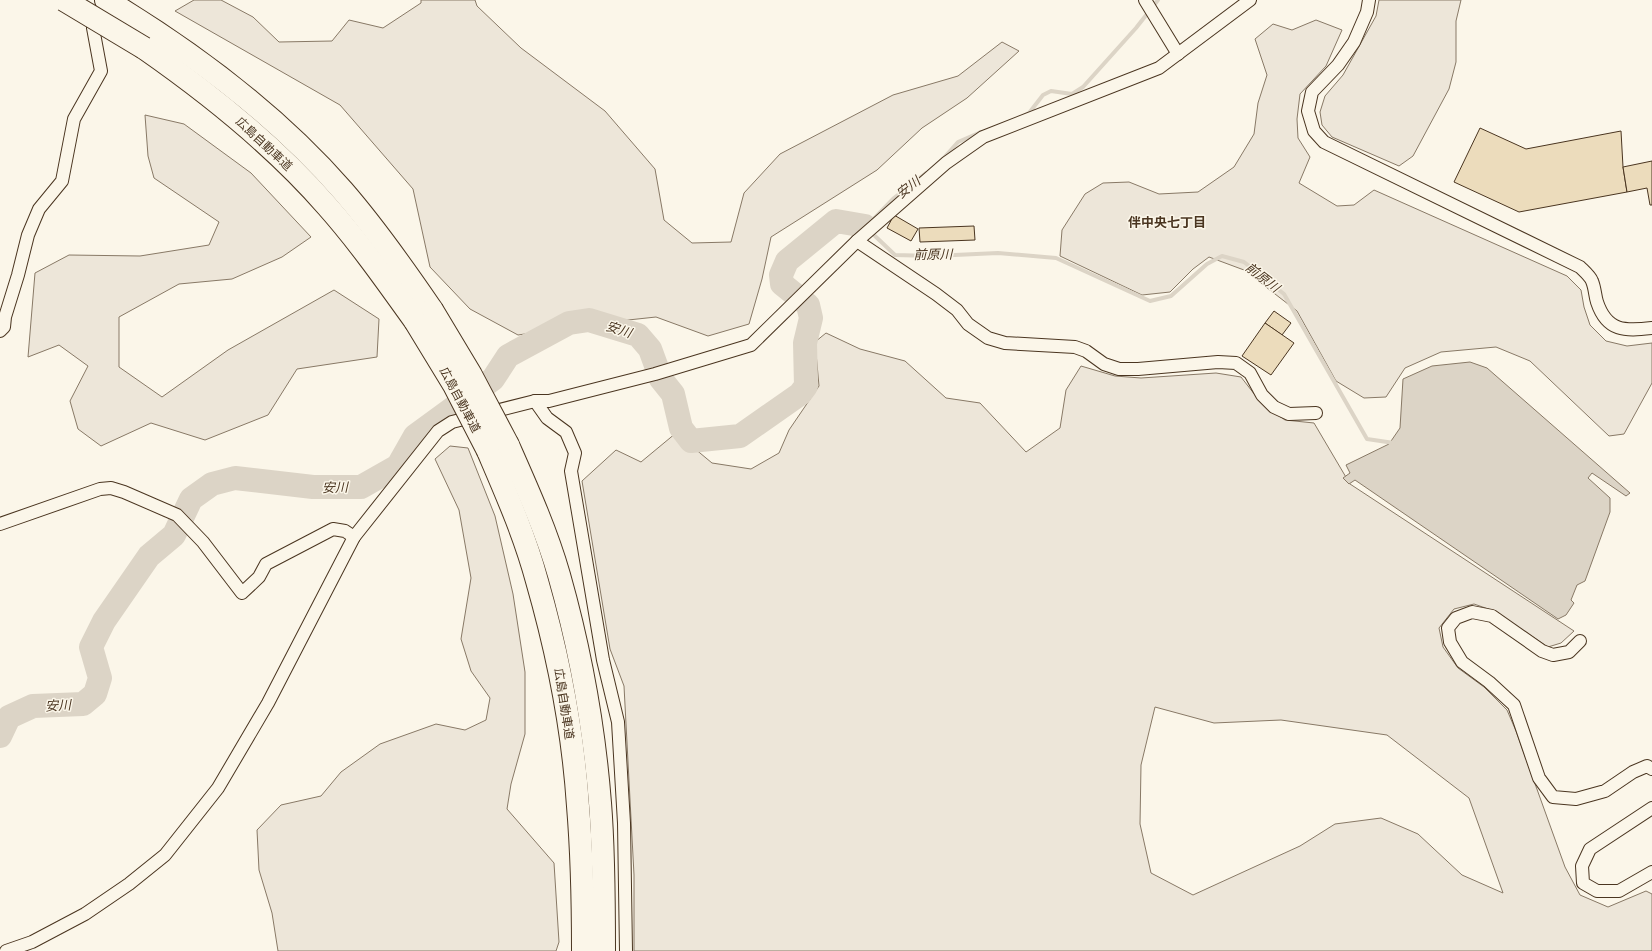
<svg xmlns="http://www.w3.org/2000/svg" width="1652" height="951" font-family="'Fira Sans','Noto Sans JP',sans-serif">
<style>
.green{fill:#ede6d9;stroke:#887966;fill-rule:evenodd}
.water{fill:#dcd4c6;stroke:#887966}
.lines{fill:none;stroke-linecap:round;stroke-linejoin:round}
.stream{stroke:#dcd4c6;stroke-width:4}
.river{stroke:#dcd4c6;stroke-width:24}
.building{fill:#ecdcbc;stroke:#4a3520}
.minor-casing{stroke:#4a3520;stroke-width:14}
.motorway-casing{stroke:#4a3520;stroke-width:24}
.minor{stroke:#fbf6e9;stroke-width:12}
.motorway{stroke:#fbf6e9;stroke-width:22}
.motorway-bridge-casing{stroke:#4a3520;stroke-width:24;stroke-linecap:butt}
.motorway-bridge{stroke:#fbf6e9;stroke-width:22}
.labels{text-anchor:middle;stroke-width:3;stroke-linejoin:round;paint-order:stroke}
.street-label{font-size:12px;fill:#4a3520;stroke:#fbf6e9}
.water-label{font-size:13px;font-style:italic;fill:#4a3520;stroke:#fbf6e9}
.neighbourhood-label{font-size:13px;font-weight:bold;fill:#4a3520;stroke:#fbf6e9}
</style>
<rect width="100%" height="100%" fill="#fbf6e9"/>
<g class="green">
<path d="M194,0H221L253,17L279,42L332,41L349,20L383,28L421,3V0H475L477,6L521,48L605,111L655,169L664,220L692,243L731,242L744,193L780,154L893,95L958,76L1002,42L1019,51L967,98L922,128L877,170L771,237L762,279L749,324L708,336L656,317L591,324L518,335L470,309L430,267L413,189L340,105L175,11Z"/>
<path d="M1379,0H1461L1456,21V62L1449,89L1413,156L1399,166L1332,137L1322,125L1320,112L1325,96L1343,75L1376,16Z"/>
<path d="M1316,20L1342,30L1326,66L1300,94L1297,119L1298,138L1310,157L1299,183L1337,206L1354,205L1374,190L1567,276L1581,290L1584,307L1590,325L1606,341L1627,346L1652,343V383L1624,434L1609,436L1530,361L1496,347L1441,352L1405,368L1386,397L1364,398L1336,381L1297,311L1244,270L1209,257L1193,269L1170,292L1142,295L1060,256L1062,230L1085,194L1103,183L1129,182L1159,194L1198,192L1234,167L1254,134L1258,103L1267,75L1255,39L1273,24L1292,30Z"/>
<path d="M145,115L184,124L251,173L311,237L282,257L232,279L179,284L119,317V367L162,397L228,350L334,290L379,319L377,357L297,369L268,415L205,440L151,423L101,446L78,429L70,401L88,366L59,345L28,357L35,273L69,255L140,256L209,245L219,222L154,178L148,156Z"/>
<path d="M826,333L860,349L905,361L946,398L980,403L1026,452L1060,428L1066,390L1081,366L1115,376L1141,378L1216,373L1241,377L1262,404L1285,420L1314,423L1350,484L1574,631L1561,643L1548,647L1494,611L1474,604L1454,609L1439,628L1443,647L1458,668L1484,687L1507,710L1516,731L1565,867L1580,895L1608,907L1646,891L1652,894V951H634V875L624,686L610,649L582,481L616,450L641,462L676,433L712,463L751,469L779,453L789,430L819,386L815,342ZM1155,707L1214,723L1281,720L1387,735L1469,798L1503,893L1462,875L1418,834L1381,818L1335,824L1300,846L1193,895L1151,873L1140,824L1141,765Z"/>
<path d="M450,446L468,448L495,516L513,594L525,672V734L511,784L507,809L554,863L559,942L556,951H278L272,913L259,870L257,830L281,805L321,796L341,772L380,744L436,724L465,730L486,720L490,698L471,671L461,639L471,578L459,510L435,459Z"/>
</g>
<path class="water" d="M1470,362L1487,368L1630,493L1626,496L1592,473L1588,478L1610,498V512L1585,581L1577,585L1571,600L1574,603L1566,615L1558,619L1355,480L1349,484L1343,478L1350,473L1346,465L1389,444L1400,428L1403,379L1432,366Z"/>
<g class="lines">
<g class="stream">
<path d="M1025,115L1029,113L1043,95L1051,91L1072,94L1083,87L1136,28L1158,0"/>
<path d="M942,160L958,142L981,132"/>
<path d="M866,227L894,198L926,173"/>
<path d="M875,236L895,255L933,256L998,253L1056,258L1150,301L1171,296L1207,264L1222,256L1244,262L1284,294L1367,439L1394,443"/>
</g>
<path class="river" d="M0,736L9,717L33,706L83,704L95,694L100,678L91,647L104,621L149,556L174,535L191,499L212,484L235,478L313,487H361L398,466L415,436L493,379L508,356L569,323L589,320L638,335L650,349L661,379L673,394L681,428L691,441L740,436L800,394L806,386L805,343L811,318L808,305L782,284L781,275L787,261L836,221L865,226"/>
</g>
<g class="building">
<path d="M1480,128L1526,149L1621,131L1623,167L1627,192L1519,212L1454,182Z"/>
<path d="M1652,161V205H1650L1647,188L1627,192L1623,167Z"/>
<path d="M894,215L918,229L911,241L887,228Z"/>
<path d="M974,226L975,240L920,242L919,228Z"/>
<path d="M1274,311L1291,323L1282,335L1265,323Z"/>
<path d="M1265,323L1294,343L1271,375L1242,356Z"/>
</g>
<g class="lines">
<defs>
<g id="minor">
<path d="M1145,0L1178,54"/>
<path d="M1369,0L1367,12L1354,42L1338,65L1312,92L1308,111L1314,131L1324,142L1580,267C1584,271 1590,276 1592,281C1595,288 1595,296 1597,302C1607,332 1625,331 1652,328"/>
<path d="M857,241L936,294L957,310L968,324L988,338L1005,343L1075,347L1086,351L1104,364L1119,369H1138L1218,362L1236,363L1250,373L1262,395L1274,407L1289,414L1316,413"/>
<path d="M0,331L4,327L5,317L18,275L28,235L39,209L62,181L74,119L101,71L93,28L97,14"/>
<path d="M535,401L547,418L566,432L575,453L571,471L603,660L618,722L624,823L626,951"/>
<path d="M0,524L100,489L111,488L124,492L177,515L203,542L242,593L259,577L266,564L333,529L345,531L354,537"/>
<path d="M1580,641L1569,652L1553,655L1542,651L1492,616L1472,612L1456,618L1448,628L1450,642L1462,662L1489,682L1514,705L1539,778L1553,797L1576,799L1605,791L1633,772L1647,766L1652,769"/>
<path d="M1652,808L1590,849L1582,866L1583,883L1597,891H1619L1652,872"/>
<path d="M6,951L32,942L85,914L129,884L165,855L218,788L268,703L354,537L438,431L452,422L535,401H549L655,374L751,345L857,241L946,163L983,137L1159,68L1250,0"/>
</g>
<g id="motorway">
<path d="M106,0C194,53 276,114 343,191C376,229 404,269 432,310"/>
<path d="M144,48C210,94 274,145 327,206C359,242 387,282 415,321"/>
<path d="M508,445C527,488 546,530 559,575C580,649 594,726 600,803C604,852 604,902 604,951"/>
<path d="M488,451C506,493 525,536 537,581C558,654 573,730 578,806C582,854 583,903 583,951"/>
</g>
</defs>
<use href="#minor" class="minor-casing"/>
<use href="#motorway" class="motorway-casing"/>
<use href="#minor" class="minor"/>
<use href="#motorway" class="motorway"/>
<defs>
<g id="motorway-bridge">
<path d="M64,0L144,48"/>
<path d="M432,310L471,375L508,445"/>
<path d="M415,321L454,385L488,451"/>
</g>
</defs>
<use href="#motorway-bridge" class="motorway-bridge-casing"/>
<use href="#motorway-bridge" class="motorway-bridge"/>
</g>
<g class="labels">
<g class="street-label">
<text transform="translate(264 144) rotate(43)" y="4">広島自動車道</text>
<text transform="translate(460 400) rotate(62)" y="4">広島自動車道</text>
<text transform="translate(564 704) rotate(81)" y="4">広島自動車道</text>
</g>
<g class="water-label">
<text transform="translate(908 187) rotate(-38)" y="5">安川</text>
<text transform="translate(933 254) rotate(-1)" y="5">前原川</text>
<text transform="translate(1263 277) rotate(38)" y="5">前原川</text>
<text transform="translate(619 329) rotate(18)" y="5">安川</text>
<text transform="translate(335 487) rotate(-1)" y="5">安川</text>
<text transform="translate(58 705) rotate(-3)" y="5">安川</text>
</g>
<g class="neighbourhood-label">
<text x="1167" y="227">伴中央七丁目</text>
</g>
</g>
</svg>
